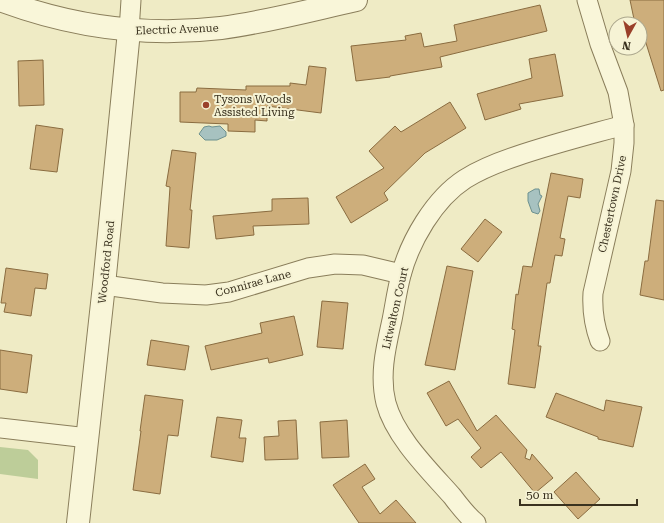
<svg xmlns="http://www.w3.org/2000/svg" width="664" height="523" font-family="'Roboto Serif',serif">
<style>
.green{fill:#bdcd99}
.water{fill:#a7c2c0;stroke:#6d918f}
.building{fill:#cdae7b;stroke:#8a6c40}
.lines{fill:none;stroke-linecap:round;stroke-linejoin:round}
.minor-casing{stroke:#8a7e5b;stroke-width:21}
.tertiary-casing{stroke:#8a7e5b;stroke-width:24}
.minor{stroke:#f9f6d9;stroke-width:19}
.tertiary{stroke:#f9f6d9;stroke-width:22}
.poi-dot{fill:#9a402a;stroke:#f6f3d5;stroke-width:1.5}
.labels{text-anchor:middle;stroke-width:4;stroke-linejoin:round;paint-order:stroke}
.street-label{font-size:11px;fill:#3a321f;stroke:#f6f3d5}
.poi-label{font-size:11px;fill:#3a321f;stroke:#f6f3d5;text-anchor:start}
</style>
<rect width="100%" height="100%" fill="#efebc5"/>
<path class="green" d="M0,447L28,450L38,460V479L0,474Z"/>
<g class="water">
<path d="M209,126L212,127L220,126L226,132V136L217,140H205L199,134L204,127Z"/>
<path d="M535,189H539L540,195L542,196L538,204L540,211L538,214L532,212L528,201V193Z"/>
</g>
<g class="building">
<path d="M630,0H664V90L661,91L640,24H635Z"/>
<path d="M540,5L547,31L440,57L442,67L390,76V77L356,81L351,46L406,40L405,36L421,33L424,47L457,41L454,25Z"/>
<path d="M555,54L563,96L519,104L521,109L485,120L477,94L532,78L529,59Z"/>
<path d="M43,60L44,105L19,106L18,61Z"/>
<path d="M309,66L326,68L321,113L267,106V121L255,120V132L228,131V124L180,122V92H196L197,88L246,90V86H290V83L306,85Z"/>
<path d="M450,102L466,128L425,153L384,193L388,200L351,223L336,197L384,168L369,151L395,126L401,132Z"/>
<path d="M36,125L63,129L57,172L30,169Z"/>
<path d="M172,150L196,153L190,210H192L189,248L166,246L170,187L166,186Z"/>
<path d="M551,173L583,179L580,198L568,196L560,238L565,239L562,256L555,255L550,283H547L538,346H541L535,388L508,384L515,330L512,329L516,294L518,295L523,266L532,267Z"/>
<path d="M308,198L309,224L253,226L254,235L216,239L213,216L272,211V199Z"/>
<path d="M656,200L664,201V300L640,295L645,261H648Z"/>
<path d="M485,219L502,232L478,262L461,249Z"/>
<path d="M447,266L473,271L455,370L425,365Z"/>
<path d="M6,268L48,274L46,289L35,288L31,316L4,312L6,303H1Z"/>
<path d="M322,301L348,303L343,349L317,347Z"/>
<path d="M294,316L303,355L269,363L268,358L211,370L205,346L262,333L260,323Z"/>
<path d="M151,340L189,346L185,370L147,365Z"/>
<path d="M0,350L32,355L27,393L0,389Z"/>
<path d="M449,381L477,431L496,415L527,450L525,458L530,460L532,454L553,478L535,493L501,452L481,468L471,457L481,448L458,419L446,426L427,393Z"/>
<path d="M556,393L604,411L606,400L642,407L633,447L598,439V437L546,417Z"/>
<path d="M145,395L183,400L178,436L168,435L160,494L133,490L141,431H140Z"/>
<path d="M217,417L242,420L239,438H246L243,462L211,457Z"/>
<path d="M296,420L298,459L265,460L264,437L279,436L278,421Z"/>
<path d="M347,420L349,457L322,458L320,422Z"/>
<path d="M365,464L375,479L362,487L380,514L396,500L416,523H359L333,485Z"/>
<path d="M576,472L600,499L578,519L554,492Z"/>
</g>
<g class="lines">
<defs>
<g id="minor">
<path d="M587,0L600,44L618,92L624,125V143L621,171L593,293C592,310 594,325 600,341"/>
<path d="M129,31L131,0"/>
<path d="M104,285L162,293L206,295L229,292L308,268L335,264L363,265L401,274"/>
<path d="M0,428L88,438"/>
<path d="M476,523C467,516 459,505 452,496C429,470 395,437 386,403C379,375 386,347 392,320C395,305 397,290 401,275C410,241 434,199 465,179C481,169 499,162 517,156C552,144 588,135 624,125"/>
</g>
<g id="tertiary">
<path d="M0,0C72,27 145,37 221,28C267,22 311,10 356,0"/>
<path d="M78,523L104,285L129,31"/>
</g>
</defs>
<use href="#minor" class="minor-casing"/>
<use href="#tertiary" class="tertiary-casing"/>
<use href="#minor" class="minor"/>
<use href="#tertiary" class="tertiary"/>
</g>
<circle class="poi-dot" cx="206" cy="105" r="4"/>
<g class="labels">
<g class="street-label">
<text transform="translate(177 29) rotate(-2)" y="4">Electric Avenue</text>
<text transform="translate(612 204) rotate(-78)" y="4">Chestertown Drive</text>
<text transform="translate(106 262) rotate(-84)" y="4">Woodford Road</text>
<text transform="translate(253 283) rotate(-15)" y="4">Connirae Lane</text>
<text transform="translate(395 308) rotate(-77)" y="4">Litwalton Court</text>
</g>
<g class="poi-label">
<text x="214" y="103">Tysons Woods<tspan x="214" dy="13">Assisted Living</tspan></text>
</g>
</g>
<g transform="translate(628 36) rotate(188)"><circle r="19" fill="#f6f3d5" stroke="#aba68c"/>
<path d="M0-3L7 15L0 10L-7 15Z" fill="#9a402a"/>
<text y="-6" font-size="11" font-weight="bold" text-anchor="middle" fill="#3a321f">N</text>
</g>
<path d="M520 499v6h117v-6" fill="none" stroke="#3a321f" stroke-width="2"/>
<text x="526" y="499" font-size="12" fill="#3a321f" stroke="#f6f3d5" stroke-width="3" paint-order="stroke">50 m</text>
</svg>
